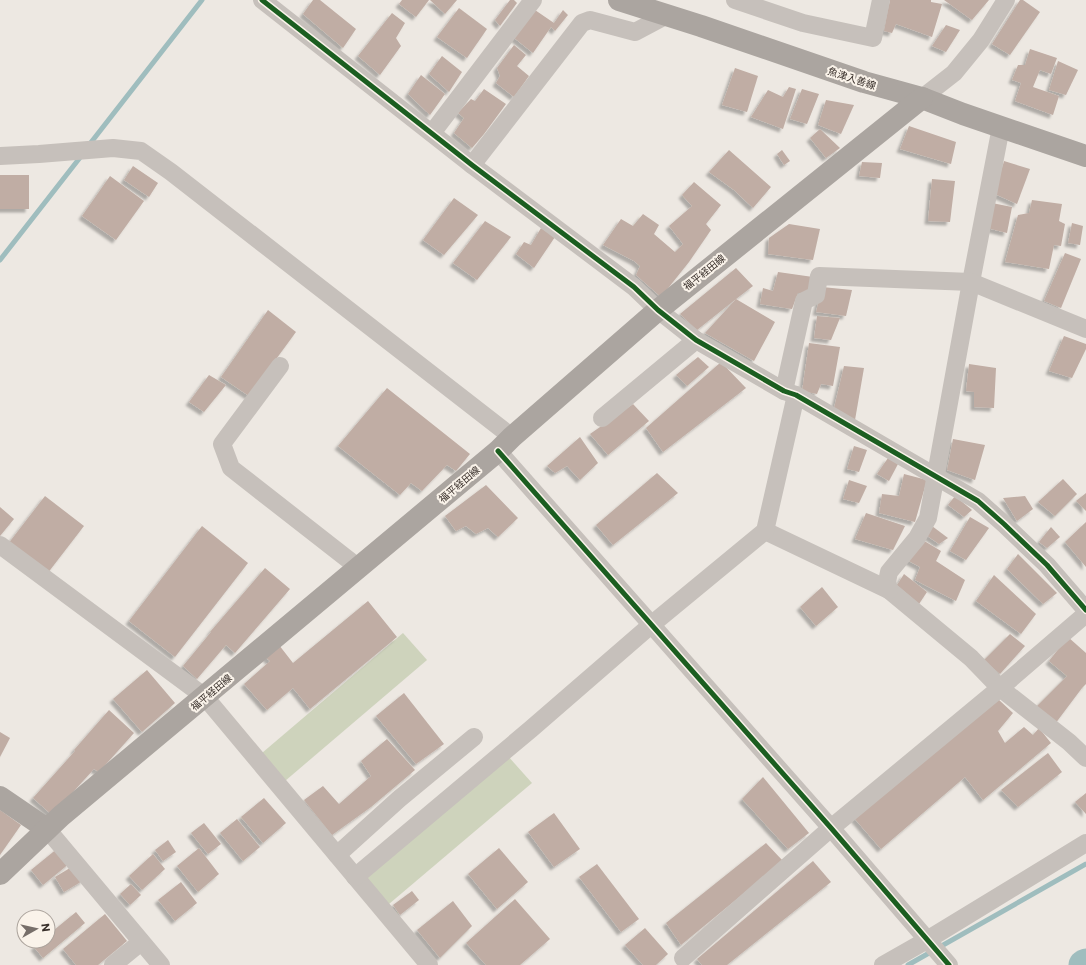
<svg xmlns="http://www.w3.org/2000/svg" width="1086" height="965" font-family="Commissioner,'Noto Sans JP',sans-serif">
<style>
.green{fill:#ced3bc}
.lines{fill:none;stroke-linecap:round;stroke-linejoin:round}
.stream{stroke:#9fbdbe;stroke-width:5}
.river{stroke:#9fbdbe;stroke-width:31}
.building{fill:#c0ada4;filter:url(#shadow)}
.minor{stroke:#c6c0bb;stroke-width:18}
.major{stroke:#aba5a0;stroke-width:22}
.cycleway-casing{stroke:#faf3ea;stroke-width:8}
.cycleway{stroke:#1b5e20;stroke-width:5}
.labels{text-anchor:middle;stroke-width:4;stroke-linejoin:round;paint-order:stroke}
.street-label{font-size:10px;fill:#372e29;stroke:#faf3ea}
</style>
<defs>
<filter id="shadow"><feDropShadow dx="-3.5" dy="3.5" stdDeviation="1" flood-color="#0004"/></filter>
</defs>
<rect width="100%" height="100%" fill="#ede8e2"/>
<g class="green">
<path d="M403,633L427,660L285,781L262,753Z"/>
<path d="M507,755L532,783L389,904L363,874Z"/>
</g>
<g class="lines">
<g class="stream">
<path d="M89,145L202,0"/>
<path d="M0,260L82,155"/>
<path d="M908,965L1086,864"/>
</g>
<path class="river" d="M1084,965L1086,964"/>
</g>
<g class="building">
<path d="M313,0H320L356,29L343,48L303,14Z"/>
<path d="M402,0H429L416,17L399,4Z"/>
<path d="M430,0H457L445,14Z"/>
<path d="M510,0H514L517,3L500,26L495,20Z"/>
<path d="M890,0H931V2L942,4L932,37L896,24L892,33L884,31Z"/>
<path d="M944,0H989L972,20Z"/>
<path d="M1020,0H1023L1040,12L1010,55L992,44Z"/>
<path d="M459,8L487,29L467,58L437,37Z"/>
<path d="M535,10L554,23L563,10L568,15L555,31L551,27L533,53L513,37Z"/>
<path d="M392,13L405,23L396,38L401,46L380,75L358,56Z"/>
<path d="M946,25L960,30L946,52L932,46Z"/>
<path d="M514,45L526,55L517,66L529,76L514,97L496,83L500,76L497,68Z"/>
<path d="M1030,49L1057,58L1051,74L1040,70L1033,87L1059,96L1053,115L1015,101L1021,83L1012,80L1018,65H1025Z"/>
<path d="M442,56L462,72L449,92L429,74Z"/>
<path d="M1058,61L1078,70L1066,95L1049,90Z"/>
<path d="M735,68L758,76L747,112L722,105Z"/>
<path d="M421,75L445,94L430,115L408,94Z"/>
<path d="M789,87L796,89L783,129L751,117L768,90L783,97Z"/>
<path d="M484,89L506,104L484,134L472,148L454,133L464,118L458,113L471,99L475,101Z"/>
<path d="M802,89L819,94L807,124L790,119Z"/>
<path d="M826,100L854,105L841,134L818,125Z"/>
<path d="M909,126L956,142L951,164L900,149Z"/>
<path d="M820,129L840,148L826,158L810,138Z"/>
<path d="M729,150L771,187L753,208L734,190L709,172Z"/>
<path d="M782,150L790,161L784,165L777,154Z"/>
<path d="M1004,161L1030,169L1017,204L995,194Z"/>
<path d="M862,162L882,163L880,178L859,176Z"/>
<path d="M133,166L158,183L149,197L124,180Z"/>
<rect x="0" y="175" width="29" height="34"/>
<path d="M110,176L144,201L116,240L82,216Z"/>
<path d="M932,179L955,181L950,222L928,221Z"/>
<path d="M694,182L721,205L706,224L711,230L689,262L661,297L636,275L640,266L634,261L603,245L621,219L633,226L643,214L659,225L654,234L675,252L683,244L669,226L692,206L682,195Z"/>
<path d="M454,198L478,215L444,255L423,240Z"/>
<path d="M1032,200L1062,204L1059,221L1065,224L1061,246L1054,245L1049,269L1005,262L1018,215L1029,213Z"/>
<path d="M992,203L1012,207L1007,233L987,228Z"/>
<path d="M485,221L511,237L477,280L453,263Z"/>
<path d="M1072,223L1083,226L1080,245L1068,243Z"/>
<path d="M789,224L820,229L813,260L768,254L769,238Z"/>
<path d="M541,228L555,237L534,268L516,254L524,242L531,245Z"/>
<path d="M1065,253L1081,259L1061,308L1044,301Z"/>
<path d="M736,268L753,286L736,299L775,322L754,361L705,333L736,299L697,330L680,314Z"/>
<path d="M778,272L813,277L810,294L798,293L792,309L760,304L763,288L773,291Z"/>
<path d="M822,287L852,290L846,316L816,312Z"/>
<path d="M268,310L296,332L249,396L221,377Z"/>
<path d="M817,316L840,318L831,340L814,338Z"/>
<path d="M1064,336L1086,344V349L1072,378L1049,371Z"/>
<path d="M809,343L840,347L833,386L821,384L817,394L802,391Z"/>
<path d="M698,357L709,367L687,386L676,375Z"/>
<path d="M721,362L746,388L663,452L646,428Z"/>
<path d="M969,364L996,368L994,408L974,407V392L966,391Z"/>
<path d="M844,366L864,368L855,420L834,408Z"/>
<path d="M209,375L226,385L204,412L189,402Z"/>
<path d="M387,388L470,454L456,471L447,465L422,491L411,483L400,495L338,446Z"/>
<path d="M633,404L649,421L608,455L590,434Z"/>
<path d="M580,437L598,463L580,480L567,466L555,473L547,466Z"/>
<path d="M953,439L985,445L975,480L947,470Z"/>
<path d="M854,446L867,450L859,472L847,469Z"/>
<path d="M888,458L898,464L889,481L877,474Z"/>
<path d="M657,473L678,493L613,545L596,525Z"/>
<path d="M904,474L927,480L915,522L879,513L882,494L899,496Z"/>
<path d="M1063,479L1077,494L1055,516L1038,502Z"/>
<path d="M849,480L867,486L859,503L843,499Z"/>
<path d="M486,485L518,518L498,537L488,528L476,534L466,526L456,531L445,516Z"/>
<path d="M1086,493V511L1076,501Z"/>
<path d="M45,496L84,526L47,574L8,544Z"/>
<path d="M955,496L972,510L964,517L948,505Z"/>
<path d="M1025,496L1033,509L1017,521L1003,498Z"/>
<path d="M0,507L14,519L0,536Z"/>
<path d="M866,513L905,526L893,550L855,539Z"/>
<path d="M970,517L989,528L966,560L950,551Z"/>
<path d="M1086,522V567L1065,542Z"/>
<path d="M202,526L248,563L175,657L129,621Z"/>
<path d="M932,526L948,538L939,544L926,535Z"/>
<path d="M1051,527L1060,537L1047,548L1039,542Z"/>
<path d="M921,539L941,551L936,561L965,580L956,601L915,580L920,567L907,560Z"/>
<path d="M1018,554L1057,593L1043,604L1007,569Z"/>
<path d="M265,568L290,589L235,653L226,645L197,679L183,666L211,632H210Z"/>
<path d="M904,574L927,592L919,604L897,585Z"/>
<path d="M994,575L1036,614L1021,634L976,601Z"/>
<path d="M822,587L838,607L816,626L800,607Z"/>
<path d="M368,601L397,637L310,709L293,688L267,710L244,684L270,661L265,657L279,645L293,663Z"/>
<path d="M1010,634L1025,646L1000,674L984,660Z"/>
<path d="M1068,637L1086,653V684L1082,688L1055,724L1037,706L1067,676L1049,661Z"/>
<path d="M147,670L175,703L142,732L113,699Z"/>
<path d="M404,693L444,744L416,764L376,716Z"/>
<path d="M998,699L1013,713L998,731L1005,743L1024,727L1033,735L1039,728L1051,743L983,800L965,777L881,849L854,818Z"/>
<path d="M109,710L134,733L99,772L94,769L52,815L33,798L75,751L74,750Z"/>
<path d="M0,732L10,738L0,757Z"/>
<path d="M387,739L415,770L371,807L332,835L304,800L323,786L339,804L371,776L361,761Z"/>
<path d="M1048,753L1062,772L1018,807L1001,790Z"/>
<path d="M763,777L809,833L788,849L742,799Z"/>
<path d="M1086,793V814L1075,802Z"/>
<path d="M264,798L286,823L263,843L241,817Z"/>
<path d="M0,810L21,825L0,855Z"/>
<path d="M554,813L580,849L554,867L528,832Z"/>
<path d="M237,819L260,847L243,861L220,833Z"/>
<path d="M204,823L221,844L208,854L191,833Z"/>
<path d="M168,840L176,852L163,861L155,850Z"/>
<path d="M766,843L783,861L681,945L666,923Z"/>
<path d="M58,848L70,863L43,885L31,870Z"/>
<path d="M199,848L219,874L198,892L177,866Z"/>
<path d="M499,848L528,882L497,909L468,874Z"/>
<path d="M153,854L165,869L142,890L129,876Z"/>
<path d="M813,861L831,882L727,965H702L697,959Z"/>
<path d="M597,864L639,919L621,932L579,877Z"/>
<path d="M75,865L84,880L64,892L55,877Z"/>
<path d="M181,882L197,903L175,921L158,900Z"/>
<path d="M131,884L141,895L130,905L120,894Z"/>
<path d="M412,891L419,900L400,915L393,905Z"/>
<path d="M515,899L550,939L520,965H486L466,943Z"/>
<path d="M453,901L472,926L440,958L417,930Z"/>
<path d="M76,912L85,923L43,958L34,947L41,941H48V935Z"/>
<path d="M105,914L127,941L98,965H76L63,949Z"/>
<path d="M645,928L668,954L656,965H643L625,945Z"/>
</g>
<g class="lines">
<g class="minor">
<path d="M262,0L472,165L634,287L658,310L696,340L784,391L796,395L978,501L1004,524L1047,565L1086,610"/>
<path d="M735,0L803,23L873,38L881,0"/>
<path d="M922,98L954,73L981,40L1006,0"/>
<path d="M1001,127L971,282L928,518L917,538L889,572L887,582L889,590L971,658L1000,688L1069,742L1086,758"/>
<path d="M432,133L533,0"/>
<path d="M0,156L39,154L113,148L141,151L171,172L512,437"/>
<path d="M472,165L582,23L590,20L635,32L667,15"/>
<path d="M280,366L222,444L231,468L359,568"/>
<path d="M784,391L804,301L816,295L819,276L971,282L1086,329"/>
<path d="M602,418L696,340"/>
<path d="M498,451L831,828L949,965"/>
<path d="M765,531L889,590"/>
<path d="M0,545L205,697L429,965"/>
<path d="M47,829L161,965"/>
<path d="M337,855L399,799L474,737"/>
<path d="M355,877L531,729L651,625L765,531L796,395"/>
<path d="M683,958L831,828L1000,688L1086,614"/>
<path d="M113,965L141,942"/>
<path d="M883,965L927,940L1086,843"/>
</g>
<g class="major">
<path d="M619,0L701,26L864,82L922,98L963,114L1086,156"/>
<path d="M0,797L47,829"/>
<path d="M0,874L61,816L498,451L512,437L658,310L922,98"/>
</g>
<defs>
<g id="cycleway">
<path d="M262,0L472,165L634,287L658,310L696,340L784,391L796,395L978,501L1004,524L1047,565L1086,610"/>
<path d="M498,451L831,828L949,965"/>
</g>
</defs>
<use href="#cycleway" class="cycleway-casing"/>
<use href="#cycleway" class="cycleway"/>
</g>
<g class="labels">
<g class="street-label">
<text transform="translate(852 78) rotate(18)" y="4">魚津入善線</text>
<text transform="translate(704 272) rotate(-39)" y="4">福平経田線</text>
<text transform="translate(459 484) rotate(-40)" y="4">福平経田線</text>
<text transform="translate(211 692) rotate(-40)" y="4">福平経田線</text>
</g>
</g>
<g transform="translate(36 929) rotate(82)"><circle r="19" fill="#faf3ea" stroke="#aca49d"/>
<path d="M0-3L7 15L0 10L-7 15Z" fill="#776f6a"/>
<text y="-6" font-size="11" font-weight="bold" text-anchor="middle" fill="#372e29">N</text>
</g>
</svg>
